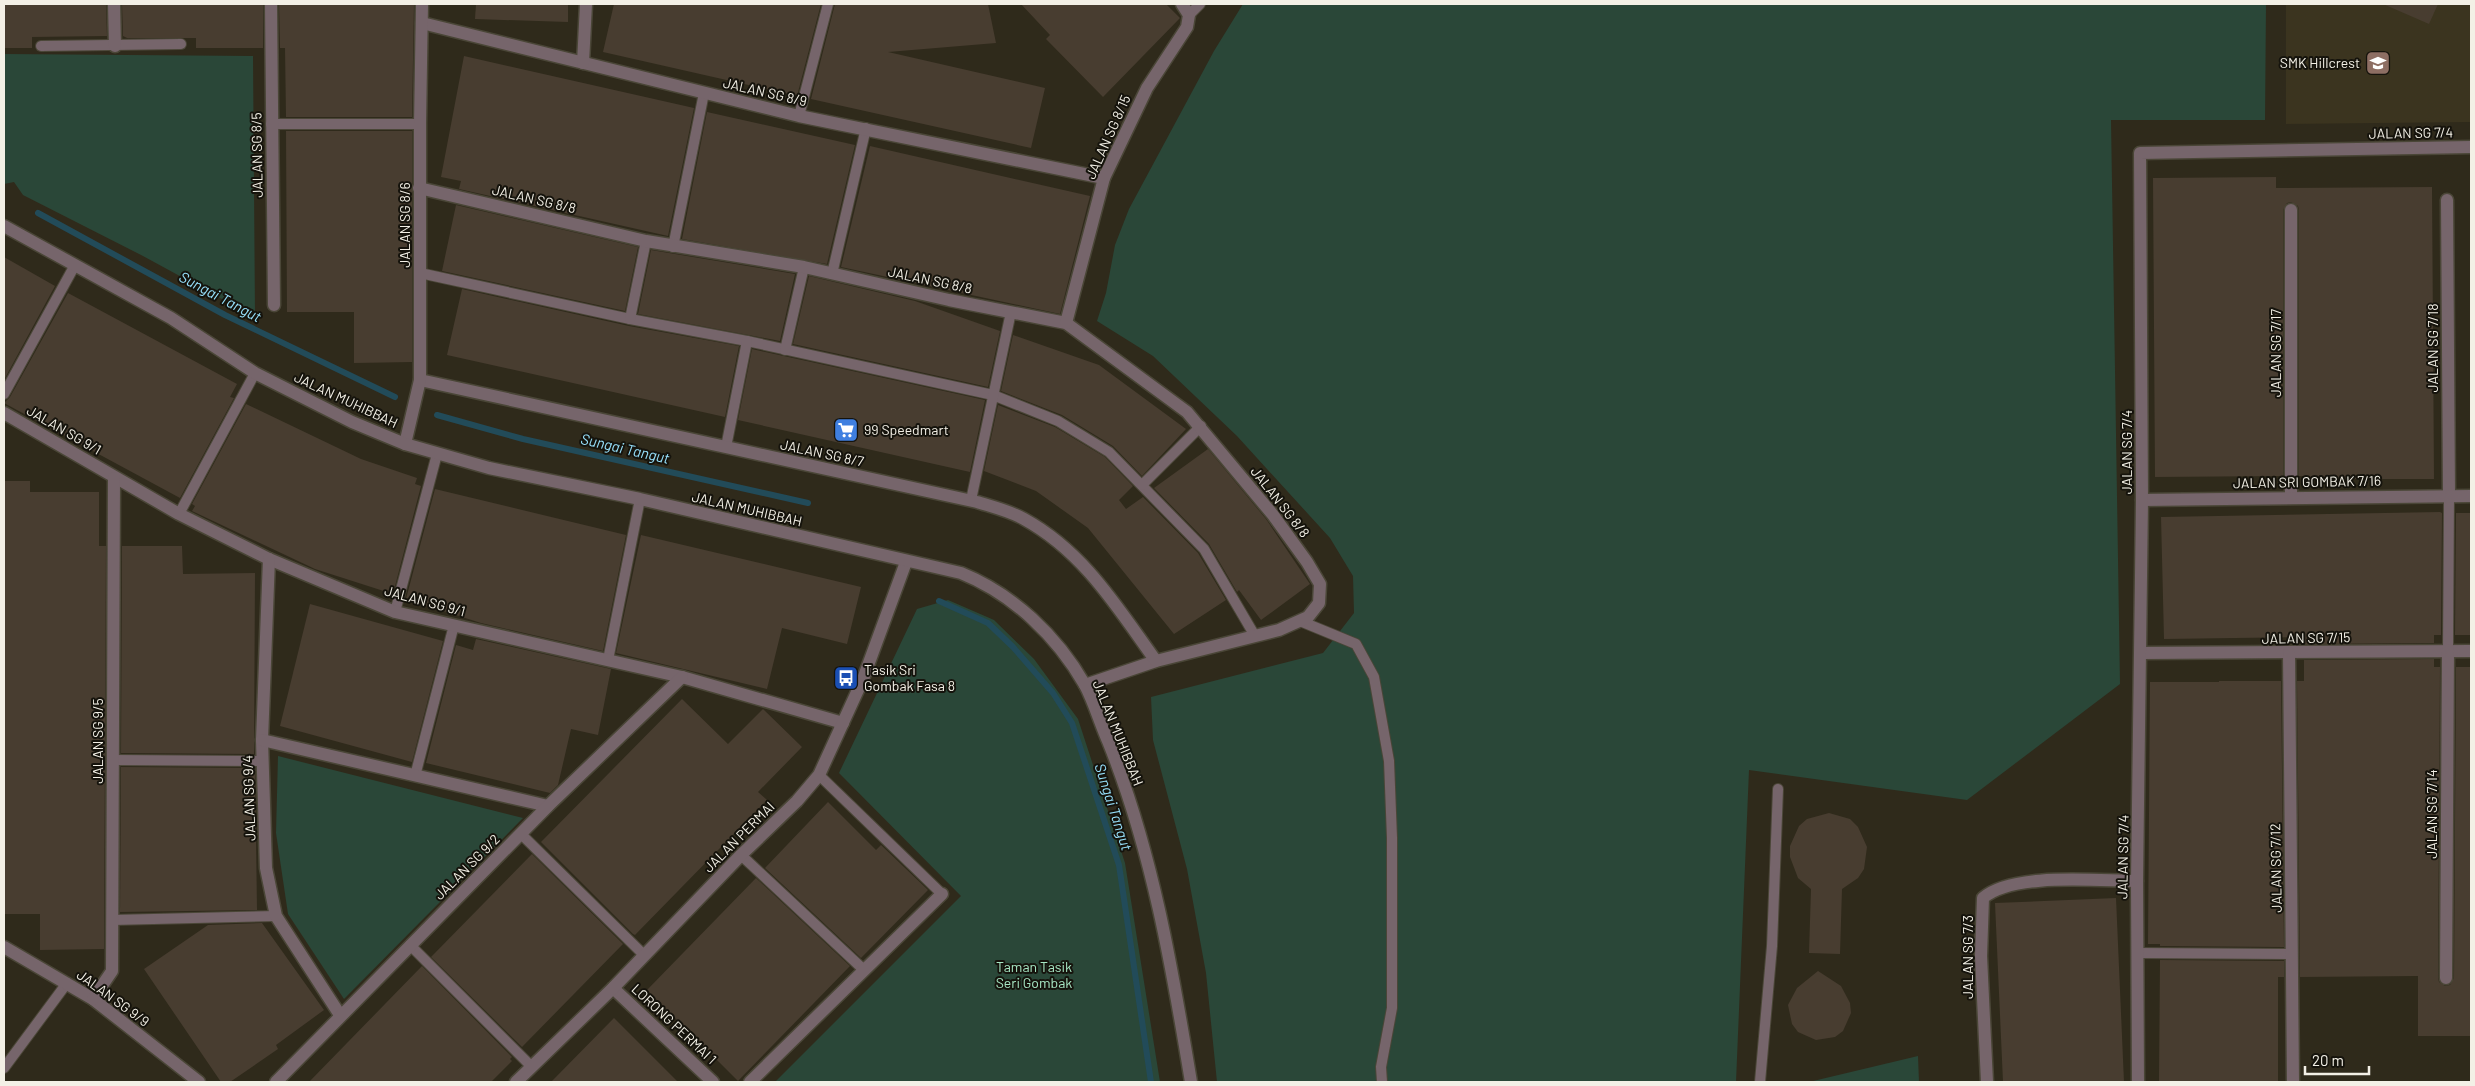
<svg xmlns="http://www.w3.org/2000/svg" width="2475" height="1086" font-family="Barlow,sans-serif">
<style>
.built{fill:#3b341f}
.green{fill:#2a4738}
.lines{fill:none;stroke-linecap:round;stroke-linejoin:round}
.stream{stroke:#224b59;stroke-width:6}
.building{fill:#483d30}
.service-casing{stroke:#4a4637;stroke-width:12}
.minor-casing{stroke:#4a4637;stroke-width:15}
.tertiary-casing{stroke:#4a4637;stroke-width:15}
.service{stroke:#76656b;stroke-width:10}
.minor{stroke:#76656b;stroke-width:12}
.tertiary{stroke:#76656b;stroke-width:12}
.labels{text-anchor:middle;stroke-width:4;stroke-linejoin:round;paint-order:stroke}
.poi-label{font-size:14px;fill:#f3f0e6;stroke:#15130c;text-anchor:start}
.street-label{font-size:14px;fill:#f3f0e6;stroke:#15130c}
.park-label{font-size:14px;fill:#a7e7c4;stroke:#15130c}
.water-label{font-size:15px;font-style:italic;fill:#97e0fb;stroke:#15130c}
</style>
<rect width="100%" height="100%" fill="#2f2a1b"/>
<path class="built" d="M2286,4H2471V122L2286,124Z"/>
<g class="green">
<path d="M1243,4H2266L2265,120H2111L2120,684L1967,800L1749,770L1736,1082H1217L1206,973L1187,869L1153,740L1151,697L1323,653L1354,613L1353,576L1330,538L1237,436L1153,356L1097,321L1106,293L1115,245L1129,209L1214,51Z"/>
<path d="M4,54L253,56L255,317L143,256L23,195L14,182L4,184Z"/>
<path d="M948,600L994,620L1034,659L1078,719L1125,863L1160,1082H775L961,896L839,773L917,609Z"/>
<path d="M278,756L523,818L344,999L288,914L276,833Z"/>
<path d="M1918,1056L1919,1082H1809Z"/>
</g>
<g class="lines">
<g class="stream">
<path d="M38,213L225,315L395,397"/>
<path d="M437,415L523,439L808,503"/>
<path d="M939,601L988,623L1013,647L1053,693L1072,723L1119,865L1151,1082"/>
</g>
</g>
<g class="building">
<path d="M4,4H106L107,36L32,37V48H4Z"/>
<path d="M122,4H263V48H196V38H127L123,36Z"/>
<path d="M279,4H414L412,117H286L285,48H280Z"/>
<path d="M476,4H568V22L475,19Z"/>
<path d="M614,4H821L797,96L603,52Z"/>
<path d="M835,4H988L996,43L888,52L1045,88L1031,148L811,99Z"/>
<path d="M1021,4H1166L1180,18L1103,97L1046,39L1050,35Z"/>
<path d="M2383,4H2438L2429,24Z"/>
<path d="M464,56L694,108L668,236L459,189L461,181L441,177Z"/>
<path d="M707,112L855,145L827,264L682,239Z"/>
<path d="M286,131H412V362L354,363V312H287Z"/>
<path d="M870,146L1090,196L1060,314L841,267Z"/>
<path d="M2276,177V188L2432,187L2434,479H2306V476H2299V210L2298,206L2291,202L2287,203L2283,210V476L2155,477L2153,178Z"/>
<path d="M456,205L638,247L625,311L442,271Z"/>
<path d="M651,250L795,274L780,341L638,314Z"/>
<path d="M4,257L55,286L4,380Z"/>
<path d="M809,276L915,301L1000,331L988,387L793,344Z"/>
<path d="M462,289L629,326L739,346L725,417L447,355Z"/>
<path d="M68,293L237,384L230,397L234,398L180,498L4,403L10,397Z"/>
<path d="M1013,335L1099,365L1186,429L1142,476L1113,446L1062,415L1001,391Z"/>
<path d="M752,349L985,400L970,472L738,420Z"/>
<path d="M246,404L361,459L417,478L415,484L421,486L393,594L315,569L192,511L195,506L192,504Z"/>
<path d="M998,405L1055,427L1105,457L1133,486L1119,500L1126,509L1143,497L1198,553L1226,600L1174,634L1088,528L1036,491L984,471Z"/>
<path d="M1208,449L1266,519L1310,584L1261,620L1239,590L1237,592L1209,544L1154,488Z"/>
<path d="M4,481H30V492H99V546H106L104,949L40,950V914H4Z"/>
<path d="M435,489L626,535L603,651L481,623L406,599Z"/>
<path d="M2440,512L2442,513L2441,635H2434V643L2304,644V637L2164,639L2161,517Z"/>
<path d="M2456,513H2471V635H2455Z"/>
<path d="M641,535L861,587L847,644L782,628L767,689L616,653Z"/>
<path d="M122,546H182L183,574L255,573L254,754L121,753Z"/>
<path d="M310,604L443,641L412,762L280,726Z"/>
<path d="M476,639L611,669L598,735L571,729L558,785L550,793L426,763L456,645L473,650Z"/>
<path d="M2434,659V667H2440L2438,978L2439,982L2445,986L2450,985L2454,978L2456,667H2471V1036H2418V976L2300,977L2297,681H2304V660Z"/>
<path d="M2219,681H2281L2284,947L2160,946V944H2148L2150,682H2219Z"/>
<path d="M682,699L728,744L763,709L802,747L758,792L767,800L635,935L633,934L541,842Z"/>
<path d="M121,767L255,768L257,910L120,912Z"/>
<path d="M828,802L876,850L881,845L928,890L861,958L765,868Z"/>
<path d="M1829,813L1850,819L1858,827L1867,847L1864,869L1858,878L1842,889L1840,954L1809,953L1811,889L1798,878L1790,857V846L1799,826L1807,819Z"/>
<path d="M532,854L623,944L522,1047L431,957Z"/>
<path d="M756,878L850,966L738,1081L647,990Z"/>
<path d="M2116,898L2124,1082H2003L1995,903Z"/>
<path d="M262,923L324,1010L276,1045L278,1049L230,1082H221L144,969L208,925Z"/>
<path d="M2160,960L2284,961V977H2278V1082H2159Z"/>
<path d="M422,966L512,1057L510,1059L512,1061L491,1082H309Z"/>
<path d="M1818,971L1841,986L1850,1003L1851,1013L1843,1031L1835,1037L1816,1040L1798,1032L1792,1024L1788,1005L1797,988Z"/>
<path d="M614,1018L678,1082H551Z"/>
</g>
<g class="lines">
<defs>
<g id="service">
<path d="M1189,15L1200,4"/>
<path d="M41,46L181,44"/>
<path d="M799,116L828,4"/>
<path d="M271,124H420"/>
<path d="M673,247L704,93"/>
<path d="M420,273L630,319L747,341L993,395L1058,421L1109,452L1204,549L1255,636"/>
<path d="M832,274L866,128"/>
<path d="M630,319L646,241"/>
<path d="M785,350L804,267"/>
<path d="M4,394L75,265"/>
<path d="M726,447L747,341"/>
<path d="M1142,485L1201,426"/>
<path d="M971,500L1011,312"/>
<path d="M179,514L255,373"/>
<path d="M395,612L437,454"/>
<path d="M1300,621L1356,644L1374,677L1389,761L1392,838V1008L1381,1067L1382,1082"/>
<path d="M2448,650L2449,495"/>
<path d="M608,660L640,499"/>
<path d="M113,760L263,761"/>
<path d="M819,775L942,894"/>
<path d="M415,776L454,625"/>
<path d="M521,834L644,955"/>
<path d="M741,855L864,970"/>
<path d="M112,920L276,916"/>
<path d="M410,945L532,1067"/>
<path d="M2138,953L2292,954"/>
<path d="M4,1068L67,983"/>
<path d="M1760,1082L1772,946L1778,789"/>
</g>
<g id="minor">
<path d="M114,4L115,46"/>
<path d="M271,4L274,305"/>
<path d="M422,23L799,116L1104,178"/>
<path d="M583,63L586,4"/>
<path d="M419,188L646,241L804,267L949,300L1066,323L1187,412L1273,515L1307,562L1320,584L1319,603L1308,617L1279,630L1156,661L1085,685"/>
<path d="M2447,200L2449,495"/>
<path d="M2291,210V497"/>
<path d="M1066,323L1104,178L1147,88L1187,27L1189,15L1182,4"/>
<path d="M420,380L977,502C993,507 1010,511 1024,519C1084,552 1117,607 1156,661"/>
<path d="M4,413L179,514L269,559L395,612L682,677L843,723"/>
<path d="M405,444L420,380V124L422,4"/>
<path d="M2142,500L2471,496"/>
<path d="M269,559L262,740L266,868L276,916L340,1015"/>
<path d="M2142,653L2471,651"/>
<path d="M2289,653L2293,1082"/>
<path d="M262,740L548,806"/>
<path d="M4,947L93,999L199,1082"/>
<path d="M2446,978L2448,650"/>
<path d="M613,988L713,1082"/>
<path d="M93,999L112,971L114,478"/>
<path d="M276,1082L548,806L682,677"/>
<path d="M516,1082L613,988L741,855L797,801L819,775L863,679L906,562"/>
<path d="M750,1082L942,894"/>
<path d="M1987,1082L1981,956L1983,898C2013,872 2097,881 2137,881"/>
<path d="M2138,1082L2137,881L2142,500L2140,153L2471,147"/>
</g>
<path id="tertiary" d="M4,226L171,318L255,373L352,422L405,444L489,468L640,499L961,573C1013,594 1057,636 1085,685C1094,702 1100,723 1108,741C1152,850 1172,967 1191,1082"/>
</defs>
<use href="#service" class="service-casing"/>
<use href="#minor" class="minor-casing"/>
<use href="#tertiary" class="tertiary-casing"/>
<use href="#service" class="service"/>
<use href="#minor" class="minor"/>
<use href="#tertiary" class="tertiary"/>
</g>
<defs>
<symbol id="school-square" viewBox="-11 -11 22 22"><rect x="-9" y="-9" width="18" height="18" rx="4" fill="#8d6e63" stroke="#15130c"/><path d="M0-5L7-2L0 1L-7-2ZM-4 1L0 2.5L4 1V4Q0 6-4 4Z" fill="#fff"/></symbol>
<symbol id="supermarket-square" viewBox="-11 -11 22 22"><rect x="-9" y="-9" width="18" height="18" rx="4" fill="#3f7fe0" stroke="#15130c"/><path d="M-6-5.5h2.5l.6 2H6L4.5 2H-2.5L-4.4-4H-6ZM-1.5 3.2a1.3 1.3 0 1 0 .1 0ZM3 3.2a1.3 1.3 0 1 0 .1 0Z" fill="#fff"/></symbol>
<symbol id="bus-square" viewBox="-11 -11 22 22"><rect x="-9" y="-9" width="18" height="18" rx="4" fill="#1a4fb4" stroke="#15130c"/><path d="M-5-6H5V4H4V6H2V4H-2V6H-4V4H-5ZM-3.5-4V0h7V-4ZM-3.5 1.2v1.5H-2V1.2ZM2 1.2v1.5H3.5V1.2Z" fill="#fff"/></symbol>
</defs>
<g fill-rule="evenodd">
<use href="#school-square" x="2364" y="49" width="28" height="28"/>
<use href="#supermarket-square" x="832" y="416" width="28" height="28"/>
<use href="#bus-square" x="832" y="664" width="28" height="28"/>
</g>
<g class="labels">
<g class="poi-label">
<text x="2360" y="68" text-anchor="end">SMK Hillcrest</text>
<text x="864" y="435">99 Speedmart</text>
<text x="864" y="675">Tasik Sri<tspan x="864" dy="16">Gombak Fasa 8</tspan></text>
</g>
<g class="street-label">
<text transform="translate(765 92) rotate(13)" y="5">JALAN SG 8/9</text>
<text transform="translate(2411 133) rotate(-1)" y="5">JALAN SG 7/4</text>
<text transform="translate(1108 137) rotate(-66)" y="5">JALAN SG 8/15</text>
<text transform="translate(257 155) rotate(-91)" y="5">JALAN SG 8/5</text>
<text transform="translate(534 199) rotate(13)" y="5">JALAN SG 8/8</text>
<text transform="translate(405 225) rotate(-90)" y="5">JALAN SG 8/6</text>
<text transform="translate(930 280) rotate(12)" y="5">JALAN SG 8/8</text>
<text transform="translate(2433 348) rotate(-90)" y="5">JALAN SG 7/18</text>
<text transform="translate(2276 353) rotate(-90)" y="5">JALAN SG 7/17</text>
<text transform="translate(346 400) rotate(25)" y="5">JALAN MUHIBBAH</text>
<text transform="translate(64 430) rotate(30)" y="5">JALAN SG 9/1</text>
<text transform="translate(2127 452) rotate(-90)" y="5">JALAN SG 7/4</text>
<text transform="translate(822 453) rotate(12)" y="5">JALAN SG 8/7</text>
<text transform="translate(2307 482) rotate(-1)" y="5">JALAN SRI GOMBAK 7/16</text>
<text transform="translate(1280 502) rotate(52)" y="5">JALAN SG 8/8</text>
<text transform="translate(747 509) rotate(13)" y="5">JALAN MUHIBBAH</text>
<text transform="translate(425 601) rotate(15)" y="5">JALAN SG 9/1</text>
<text transform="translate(2306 638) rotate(-1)" y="5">JALAN SG 7/15</text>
<text transform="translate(1118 733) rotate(68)" y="5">JALAN MUHIBBAH</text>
<text transform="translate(98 741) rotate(-90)" y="5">JALAN SG 9/5</text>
<text transform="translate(249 798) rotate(-92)" y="5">JALAN SG 9/4</text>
<text transform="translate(2432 814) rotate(-90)" y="5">JALAN SG 7/14</text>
<text transform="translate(739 837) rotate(-45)" y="5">JALAN PERMAI</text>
<text transform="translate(2123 857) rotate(-89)" y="5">JALAN SG 7/4</text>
<text transform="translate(467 867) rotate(-45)" y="5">JALAN SG 9/2</text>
<text transform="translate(2276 868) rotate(-91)" y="5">JALAN SG 7/12</text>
<text transform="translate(1968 957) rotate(-90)" y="5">JALAN SG 7/3</text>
<text transform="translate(113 998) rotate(36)" y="5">JALAN SG 9/9</text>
<text transform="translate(674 1024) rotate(43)" y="5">LORONG PERMAI 1</text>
</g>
<g class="park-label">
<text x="1034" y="972">Taman Tasik<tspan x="1034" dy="16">Seri Gombak</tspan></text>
</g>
<g class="water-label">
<text transform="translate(220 297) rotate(28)" y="5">Sungai Tangut</text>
<text transform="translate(625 449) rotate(13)" y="5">Sungai Tangut</text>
<text transform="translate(1113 807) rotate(72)" y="5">Sungai Tangut</text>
</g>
</g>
<rect width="2475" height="1086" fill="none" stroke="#f3f0e6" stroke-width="10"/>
<path d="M2305 1066v8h64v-8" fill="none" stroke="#f3f0e6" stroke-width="2.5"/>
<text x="2312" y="1066" font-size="15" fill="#f3f0e6" stroke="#15130c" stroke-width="4" paint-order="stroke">20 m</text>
</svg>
